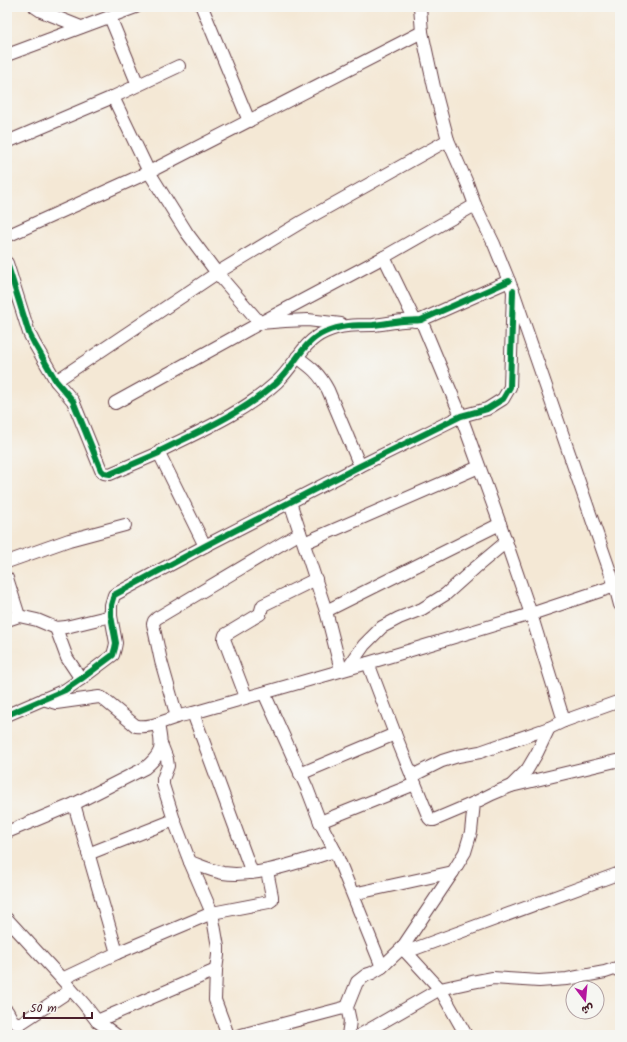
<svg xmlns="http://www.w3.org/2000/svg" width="627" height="1042" font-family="Kalam,'Playpen Sans Arabic',sans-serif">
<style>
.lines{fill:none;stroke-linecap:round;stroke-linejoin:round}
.minor-casing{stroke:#643d44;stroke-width:14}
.minor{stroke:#fff;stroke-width:12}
.cycleway-casing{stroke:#f6f6f2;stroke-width:8}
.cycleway{stroke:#00873e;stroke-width:6}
</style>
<rect width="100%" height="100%" fill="#f6f6f2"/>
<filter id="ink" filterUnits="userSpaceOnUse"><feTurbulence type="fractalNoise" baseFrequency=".025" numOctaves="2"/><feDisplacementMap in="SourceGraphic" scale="8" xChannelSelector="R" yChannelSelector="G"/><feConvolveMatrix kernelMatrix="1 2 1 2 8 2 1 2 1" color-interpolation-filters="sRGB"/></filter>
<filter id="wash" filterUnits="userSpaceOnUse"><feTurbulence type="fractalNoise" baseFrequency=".012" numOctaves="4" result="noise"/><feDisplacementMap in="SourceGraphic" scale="16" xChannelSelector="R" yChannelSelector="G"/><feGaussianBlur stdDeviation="0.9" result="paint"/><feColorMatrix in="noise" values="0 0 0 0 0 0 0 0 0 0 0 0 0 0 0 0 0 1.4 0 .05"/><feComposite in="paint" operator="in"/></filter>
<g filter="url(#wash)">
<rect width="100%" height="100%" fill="#f4e8d5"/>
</g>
<g filter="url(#ink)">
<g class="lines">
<defs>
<g id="minor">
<path d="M35,7L41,11L81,27"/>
<path d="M202,7L249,121"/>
<path d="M420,7L422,32L434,87L448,140L467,183L475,205L494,244L513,291L615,586L620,605"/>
<path d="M110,17L138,85"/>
<path d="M7,55L136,7"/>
<path d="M113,97L149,172L187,233L217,273L260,323L285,321L308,320L341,324"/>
<path d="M7,142L113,97L179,66"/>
<path d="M7,236L149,172L422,32"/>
<path d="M384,257L415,321"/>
<path d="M7,263L29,333L34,343L56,381L73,401L101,470L104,473L110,474L159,453L160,451C200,431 243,413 277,382C295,366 302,342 325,332C341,325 356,325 373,325C383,324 393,322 403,321C409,320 415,321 421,320L509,281"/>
<path d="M421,320L461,416L500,524L531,614L564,721"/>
<path d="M297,357C312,368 319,373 328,390L360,466"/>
<path d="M56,381L217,273L303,221L448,140"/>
<path d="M115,403L260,323L384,257L475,205"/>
<path d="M159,453L205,546"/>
<path d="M290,502L326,611L341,670"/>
<path d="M304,543L479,467"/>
<path d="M7,562L69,540L125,525"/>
<path d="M7,578L19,616"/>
<path d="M326,611L500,524"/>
<path d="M7,620L19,616L37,620L56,628L66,627L111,616"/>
<path d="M56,628L67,658L81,679"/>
<path d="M368,663L395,734L429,818L431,820H434L474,803L492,794L511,786L620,760"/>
<path d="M348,668L364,645L382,627L399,618L422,609L446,594L475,568L506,542"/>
<path d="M264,693L307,788L320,822L335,851L382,967"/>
<path d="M246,697L224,639L225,635L260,614L262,607L263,605L316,579"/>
<path d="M43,699L56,703L99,697L102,698L136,726C151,728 164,721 177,717C183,715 188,714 193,713L368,663L531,614L615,586"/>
<path d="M193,713L252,873"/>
<path d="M7,715L65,690L81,679L113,655L115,648L116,643L111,616V605L114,595L205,546L360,466L461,416L487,409L503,399L510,387L513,291"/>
<path d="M177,717L161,661L153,624L154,621L157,618L300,533"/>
<path d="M162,746L167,759L168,766L163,779V785L174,820L190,862L212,913L218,947V955L216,970L215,1000L228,1035"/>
<path d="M300,774L395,734"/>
<path d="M412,776L442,761L458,756L480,752L549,728L564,721L620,701"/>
<path d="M511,786L527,770L537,753L549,728"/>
<path d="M74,804L117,953"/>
<path d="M320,822L415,784"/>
<path d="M7,832L74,804L145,768C164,752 162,747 158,724"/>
<path d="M88,854L174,820"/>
<path d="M190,862C201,866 212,871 223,873C256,878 302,861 335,851"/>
<path d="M353,894L453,872"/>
<path d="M7,919L62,979L84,1004L97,1021L116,1035"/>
<path d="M402,948L406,952L440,989L466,1035"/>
<path d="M406,952L620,873"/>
<path d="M62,979L117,953L212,913L269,902L272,900V896L267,871"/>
<path d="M7,1011L12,1020L16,1023H21L71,990"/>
<path d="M97,1021L216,970"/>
<path d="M241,1035L347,1007"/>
<path d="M348,1035L350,1021L347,1007L357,982L366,975L372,973L382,967L402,948L453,872L465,852L471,832L474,803"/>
<path d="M360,1035L440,989L472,982L493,978L539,981L567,979L605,972L620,967"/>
</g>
</defs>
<use href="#minor" class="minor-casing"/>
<use href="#minor" class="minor"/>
<defs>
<g id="cycleway">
<path d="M7,263L29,333L34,343L56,381L73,401L101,470L104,473L110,474L159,453L160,451C200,431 243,413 277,382C295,366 302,342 325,332C341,325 356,325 373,325C383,324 393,322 403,321C409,320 415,321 421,320L509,281"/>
<path d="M7,715L65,690L81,679L113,655L115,648L116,643L111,616V605L114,595L205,546L360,466L461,416L487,409L503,399L510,387L513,291"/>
</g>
</defs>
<use href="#cycleway" class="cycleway-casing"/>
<use href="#cycleway" class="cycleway"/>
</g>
</g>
<rect width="627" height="1042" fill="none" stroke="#f6f6f2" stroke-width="24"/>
<g transform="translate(585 1000) rotate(164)"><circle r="19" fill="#f6f6f2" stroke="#b1a0a2"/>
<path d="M0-3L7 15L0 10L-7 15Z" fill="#b5179e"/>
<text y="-6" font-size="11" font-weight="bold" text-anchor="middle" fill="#4a1f2b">ش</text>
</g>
<path d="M24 1012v6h68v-6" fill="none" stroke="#4a1f2b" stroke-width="2"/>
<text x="30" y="1012" font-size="12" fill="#4a1f2b" stroke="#f6f6f2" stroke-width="3" paint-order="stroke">50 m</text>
</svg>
